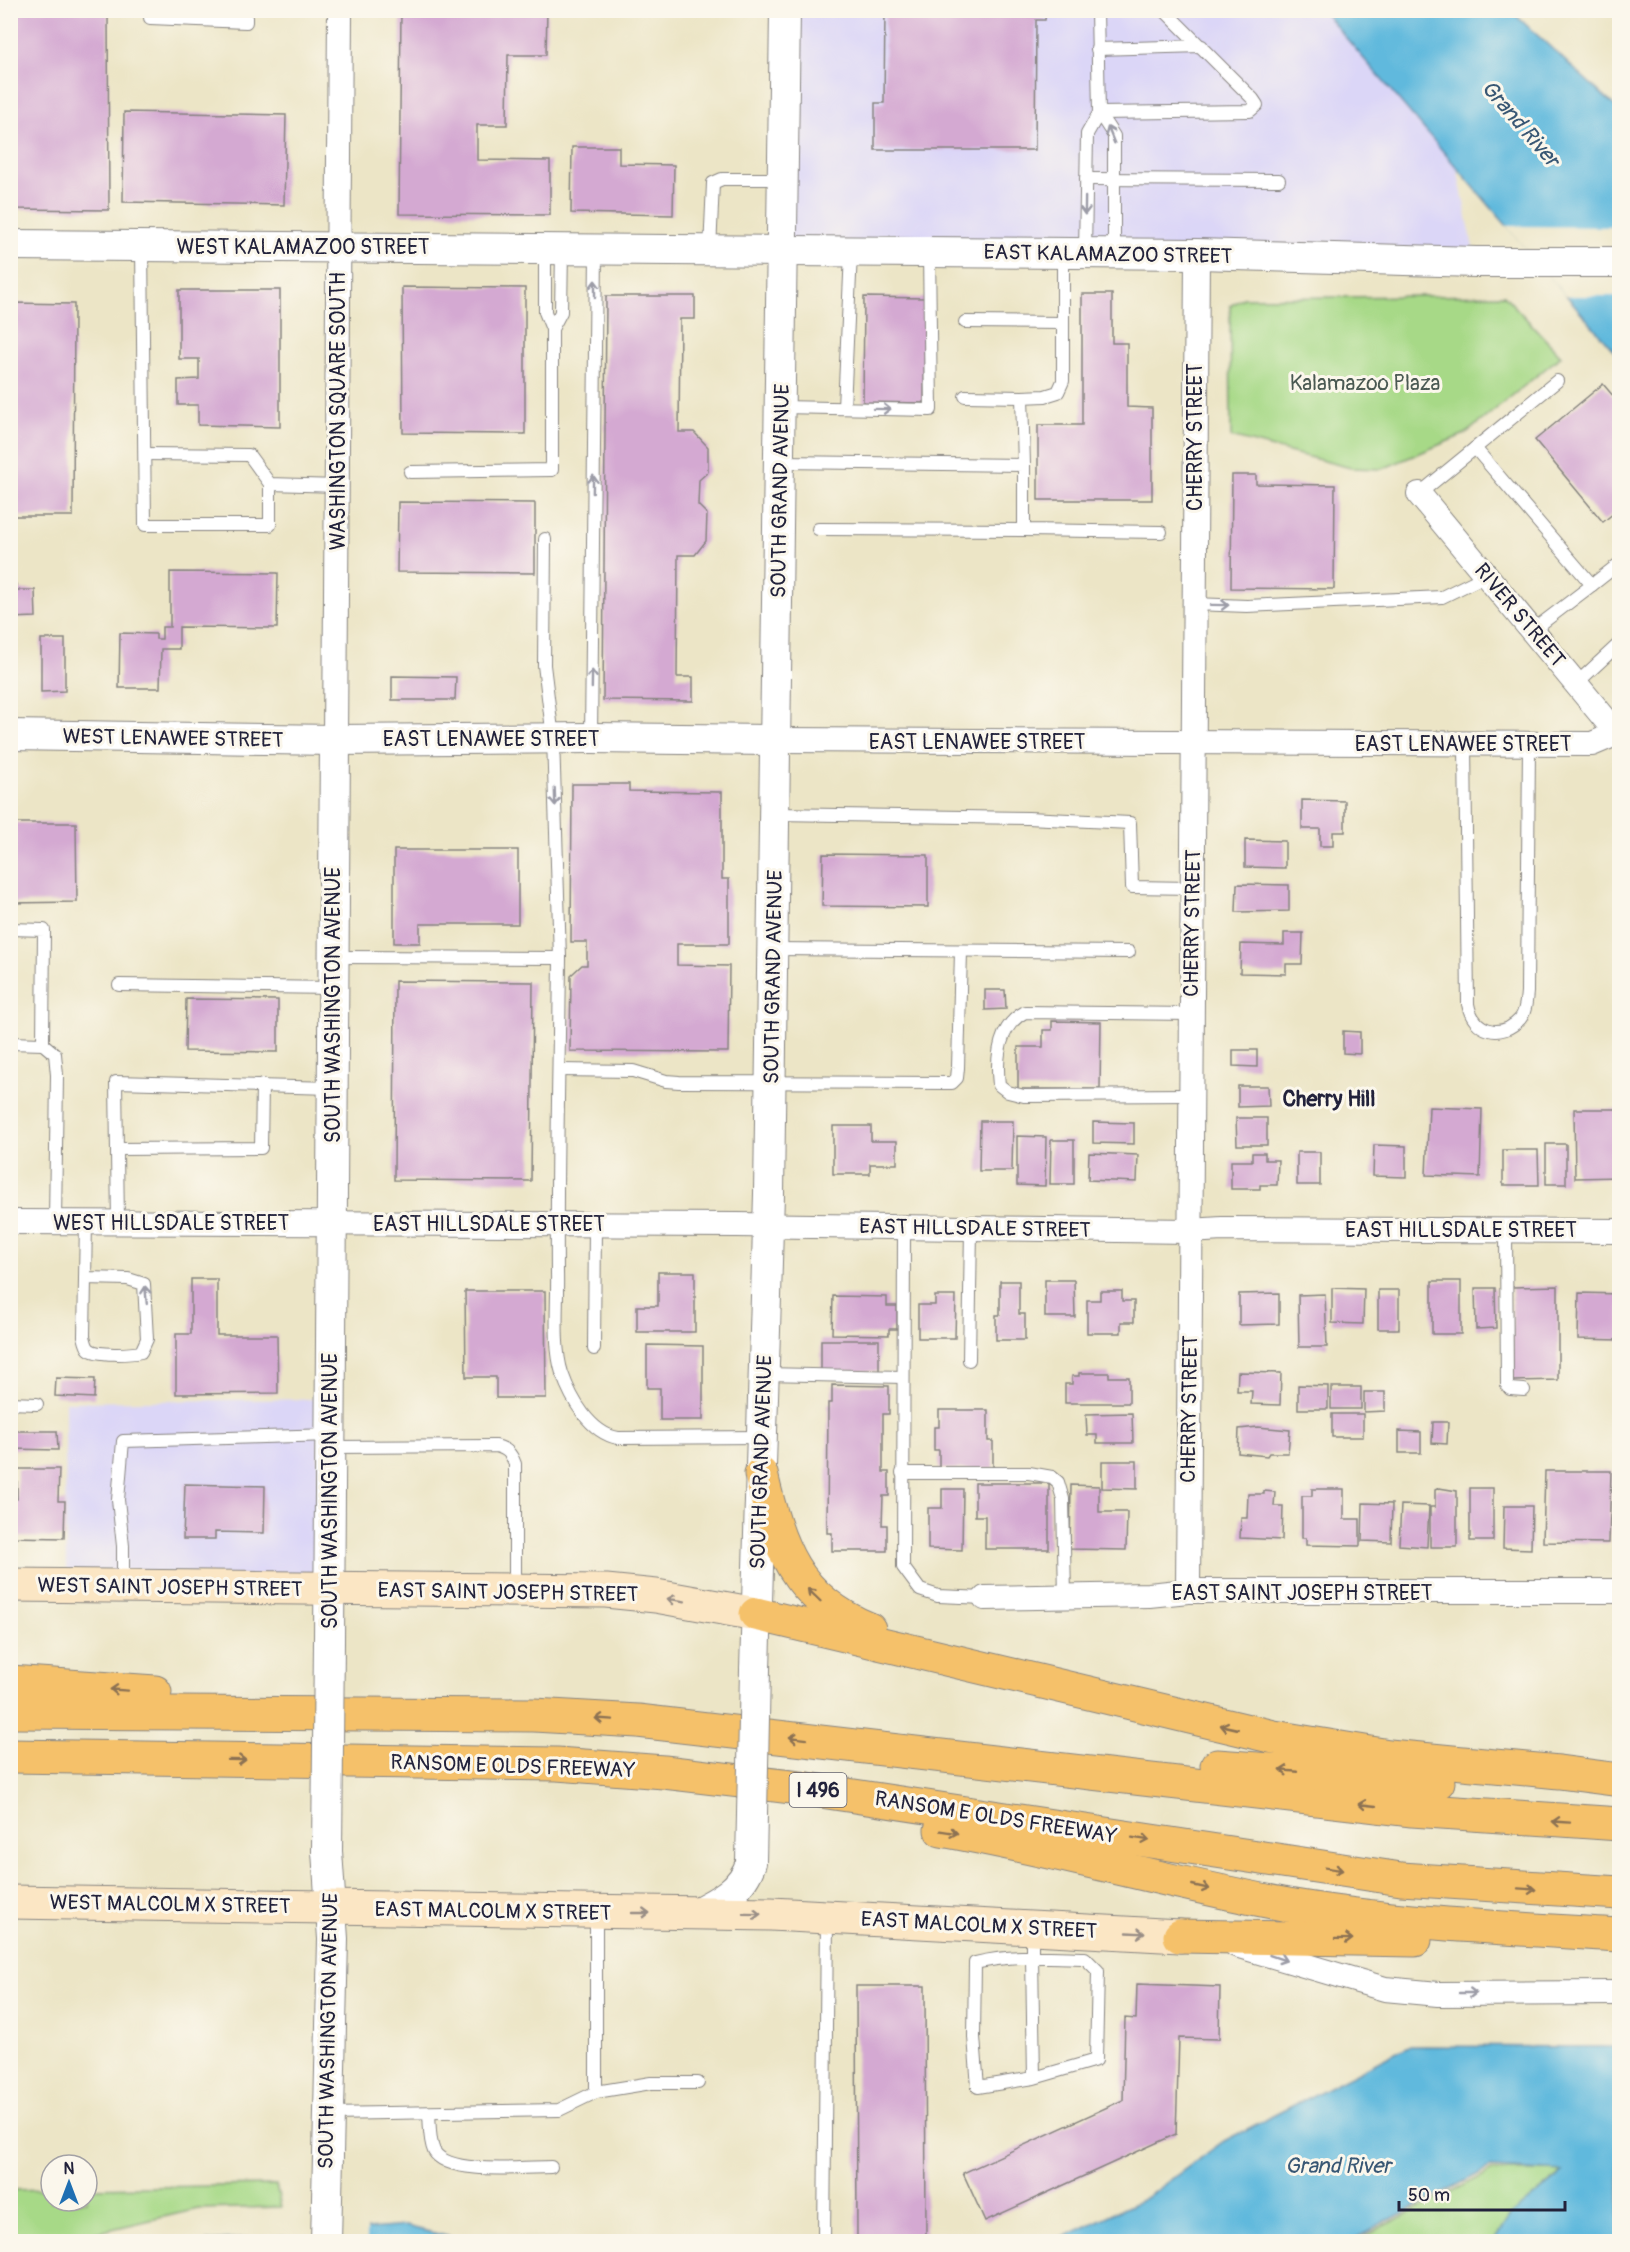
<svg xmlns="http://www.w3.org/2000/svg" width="1630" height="2252" font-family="Pangolin,sans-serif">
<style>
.built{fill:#dbd6f7}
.green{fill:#a7d987;stroke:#647e61;stroke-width:1.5}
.water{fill:#60b9dd;stroke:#416e8c;stroke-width:1.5}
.pier{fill:#ece5c6}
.building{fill:#d4a9d2}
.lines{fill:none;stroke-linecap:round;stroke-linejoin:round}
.service-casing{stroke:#878480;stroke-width:14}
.minor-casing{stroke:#878480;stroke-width:26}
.tertiary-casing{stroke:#878480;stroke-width:32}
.secondary-casing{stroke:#878480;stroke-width:35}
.motorway-casing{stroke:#878480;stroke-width:35}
.service{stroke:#fff;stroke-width:12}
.minor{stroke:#fff;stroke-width:24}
.tertiary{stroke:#fff;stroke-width:30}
.secondary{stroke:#fbe6c4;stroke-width:33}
.motorway{stroke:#f5c16b;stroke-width:33}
.tertiary-bridge-casing{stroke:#878480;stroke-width:32;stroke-linecap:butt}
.tertiary-bridge{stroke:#fff;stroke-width:30}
.oneway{stroke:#9c9ca7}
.oneway2{stroke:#8c7253}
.oneway3{stroke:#998e86}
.labels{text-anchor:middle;stroke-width:6;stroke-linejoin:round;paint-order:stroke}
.shield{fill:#fbf7ec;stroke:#636270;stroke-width:1.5}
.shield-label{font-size:20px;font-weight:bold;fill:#22223b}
.street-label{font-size:21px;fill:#22223b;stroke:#fbf7ec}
.park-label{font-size:21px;fill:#4a5952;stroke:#fbf7ec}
.water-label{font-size:22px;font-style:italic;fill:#385774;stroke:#fbf7ec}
.neighbourhood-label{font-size:22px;font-weight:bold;fill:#22223b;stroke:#fbf7ec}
</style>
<rect width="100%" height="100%" fill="#fbf7ec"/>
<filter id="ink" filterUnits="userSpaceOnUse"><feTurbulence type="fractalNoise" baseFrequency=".0167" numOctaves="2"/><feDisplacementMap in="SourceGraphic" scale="12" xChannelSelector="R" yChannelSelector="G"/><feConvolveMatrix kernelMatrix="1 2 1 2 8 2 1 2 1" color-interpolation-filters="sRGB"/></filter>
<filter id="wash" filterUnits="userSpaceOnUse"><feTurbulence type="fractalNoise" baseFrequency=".008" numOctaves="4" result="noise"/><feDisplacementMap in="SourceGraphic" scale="24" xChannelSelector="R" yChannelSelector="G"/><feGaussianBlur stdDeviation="1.35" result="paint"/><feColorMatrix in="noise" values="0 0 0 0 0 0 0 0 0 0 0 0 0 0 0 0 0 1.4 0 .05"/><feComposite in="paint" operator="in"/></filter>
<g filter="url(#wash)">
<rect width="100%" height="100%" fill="#ece5c6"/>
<g class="built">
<path d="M1323,10L1456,163L1476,262L783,251L799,11Z"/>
<path d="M319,1399L317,1576L66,1581L65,1402Z"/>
</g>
<g class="green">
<path d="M1504,295L1561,356L1465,434L1382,469L1351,468L1231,437L1230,306L1243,298Z"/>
<path d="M1492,2171H1564L1510,2216L1494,2241L1353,2242Z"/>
<path d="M276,2185L281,2207L198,2209L60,2241H11V2190L51,2189V2201H87V2188Z"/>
</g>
<g class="water">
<path d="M1323,11H1511L1619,110V357Z"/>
<path d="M1409,2046L1619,2047V2241H1494L1510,2216L1564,2172L1490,2168L1350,2241H1055L1144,2199L1224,2141Z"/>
<path d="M406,2226L466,2241L205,2242Z"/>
</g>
<g class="pier">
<path d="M1506,226L1619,227V296H1566Z"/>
<path d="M367,2226V2242L286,2241V2232Z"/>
</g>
<g id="blocks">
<g class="building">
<path d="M10,10H108L109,210L10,209Z"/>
<path d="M401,10H547L546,55H508L507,125H477V160L550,161V215L399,214Z"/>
<path d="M885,10H1046L1045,20H1036L1035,150H875V103H884Z"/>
<path d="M124,112L286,115L284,205L123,202Z"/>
<path d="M572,147H619V164L674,165L673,215L571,213Z"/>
<path d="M402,287L525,288V434L403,433Z"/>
<path d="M179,290H280V427L198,425V405H178V380L199,379V359H179Z"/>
<path d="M1082,294H1112V343H1127V407L1152,408V500H1038V425H1082Z"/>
<path d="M606,296H695V319H680L679,432H694L708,447V472L699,480L698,505L707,514L706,541L695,555H678L677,677H693V701L603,700Z"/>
<path d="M864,297L925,298L924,403L863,402Z"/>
<path d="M10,303L74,304L73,516H10Z"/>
<path d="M1603,384L1620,404V508L1603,522L1535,440Z"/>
<path d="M1232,475H1256V484L1335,485L1334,589L1231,588Z"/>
<path d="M398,502L535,503V573L397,572Z"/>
<path d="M170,572L278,573L277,628L179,627V649H161L160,688H119L120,633L156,634V639H162V627H170Z"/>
<path d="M10,584H16V590H35L36,617L10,618Z"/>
<path d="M41,639H65V691L41,692Z"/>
<path d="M392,676L456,677L455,700H392Z"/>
<path d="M572,784H629V791L722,792V879H729V944H677V965L729,966L728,1052L570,1051L571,975L582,965H587V942H571Z"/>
<path d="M1302,800L1345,801V832H1333V846H1320V829H1302Z"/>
<path d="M10,823H76L77,902L10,903Z"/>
<path d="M1245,840L1285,841V868L1245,867Z"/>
<path d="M394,850H518V924H420V943H394Z"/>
<path d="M823,854L928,855V907L822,906Z"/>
<path d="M1237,884L1289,885V911L1236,912Z"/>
<path d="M1284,933H1303L1302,964H1286V974L1240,973L1241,944L1284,945Z"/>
<path d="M395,981L533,982L531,1181L394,1180Z"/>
<path d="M985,990H1005L1006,1009L985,1010Z"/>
<path d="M186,999L278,1000V1052L185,1051Z"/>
<path d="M1052,1021L1101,1022L1100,1089H1018V1047H1043V1030H1052Z"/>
<path d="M1343,1031L1360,1032V1054L1343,1053Z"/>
<path d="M1233,1050H1257V1067L1233,1066Z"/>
<path d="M1238,1086H1268L1269,1106L1238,1107Z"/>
<path d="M1429,1107L1482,1109L1480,1177L1426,1175Z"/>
<path d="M1574,1109H1620V1177L1575,1178Z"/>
<path d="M1236,1118H1267V1145H1237Z"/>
<path d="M980,1121H1013L1012,1171H979Z"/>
<path d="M1093,1122L1134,1123V1144L1093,1143Z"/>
<path d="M833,1126H871V1141H897V1164H870V1174H833Z"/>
<path d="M1017,1136L1046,1137L1045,1186L1017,1185Z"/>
<path d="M1051,1140H1074V1184H1050Z"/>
<rect x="1546" y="1144" width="20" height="40"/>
<path d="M1374,1145L1406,1146V1177L1373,1176Z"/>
<path d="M1503,1150H1538L1539,1185H1503Z"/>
<rect x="1297" y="1152" width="23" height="33"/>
<path d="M1089,1153L1138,1155L1137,1182L1088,1180Z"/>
<path d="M1252,1153H1265V1160H1278L1277,1185H1260V1189H1231V1161H1252Z"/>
<path d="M658,1272H695V1332H637V1306H658Z"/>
<path d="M191,1279H217V1335H277L278,1393L176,1394V1334H191Z"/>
<path d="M1045,1280H1074L1075,1317H1045Z"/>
<path d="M1000,1281H1019V1314H1025V1340H996V1315H1000Z"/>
<rect x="1432" y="1281" width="29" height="53"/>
<path d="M1558,1286V1380L1513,1381L1512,1287Z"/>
<path d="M1332,1288L1364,1289L1363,1324L1332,1323Z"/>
<path d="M1475,1288H1495L1496,1328L1476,1329Z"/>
<rect x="1378" y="1290" width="21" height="39"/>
<path d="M465,1291H545L546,1398H496V1377H466Z"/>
<path d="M1100,1291H1122V1301H1134V1322H1121V1333H1087V1300H1100Z"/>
<path d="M1279,1293V1324L1239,1325V1294Z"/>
<path d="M1579,1293L1620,1294V1340L1578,1339Z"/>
<path d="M1325,1294L1327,1347H1299L1298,1295Z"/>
<path d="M833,1296L887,1297V1306H897V1329H889V1335L832,1334Z"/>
<path d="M935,1296H956L955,1338H918V1305H935Z"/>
<rect x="821" y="1340" width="58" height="31"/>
<path d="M647,1345L703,1346V1420H660V1388H647Z"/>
<path d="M1238,1372L1281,1373L1280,1405L1251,1404L1252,1391H1237Z"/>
<path d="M1079,1373H1109V1377H1129V1403H1065V1384H1072V1376H1079Z"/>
<path d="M56,1378L95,1379L94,1398L55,1396Z"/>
<path d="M832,1385L889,1386V1414H883V1472H889V1496H883L882,1525H887V1551H832V1533H827L828,1403H832Z"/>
<path d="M1298,1385L1328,1386V1409H1298Z"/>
<rect x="1331" y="1387" width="30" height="22"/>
<path d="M1364,1392H1385V1411L1364,1412Z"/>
<path d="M939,1410H988V1441H993V1469H939V1450H934V1427H939Z"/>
<path d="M1132,1413L1133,1443H1097V1435H1087L1086,1414Z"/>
<rect x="1332" y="1414" width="31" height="23"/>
<path d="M1433,1422H1448L1447,1444L1432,1443Z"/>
<path d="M1258,1427L1290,1430L1288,1453H1269L1267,1456L1238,1453L1239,1429Z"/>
<path d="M10,1431H57L58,1450L10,1449Z"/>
<path d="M1399,1431L1421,1432V1453H1399Z"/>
<path d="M1102,1461H1137V1489L1102,1488Z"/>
<path d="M17,1469H59L58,1501H65L64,1538L11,1537L12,1499H17Z"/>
<path d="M1545,1471H1611L1609,1543L1543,1542Z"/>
<path d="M975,1483H1049V1549H985V1516H975Z"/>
<path d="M185,1484L265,1486L264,1533L215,1532V1539H183Z"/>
<path d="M1071,1485L1099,1486V1512H1127L1126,1550L1070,1549Z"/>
<path d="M1439,1488L1457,1491V1547H1430V1507H1435V1490Z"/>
<rect x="1470" y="1488" width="23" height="53"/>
<path d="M942,1489H963L962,1550L928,1549V1508H942Z"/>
<path d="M1312,1489H1344V1519H1360V1546L1306,1545V1538H1302V1496H1312Z"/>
<path d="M1264,1491L1275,1492L1274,1506H1283L1282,1540L1240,1538L1241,1518H1247L1248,1494H1264Z"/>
<path d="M1363,1503L1392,1504L1391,1542L1362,1541Z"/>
<path d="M1401,1505L1429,1506L1427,1547L1399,1545Z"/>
<path d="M1504,1506H1532L1531,1549L1503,1548Z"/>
<path d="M1137,1984L1220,1987L1219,2039L1179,2038L1176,2134L985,2221L963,2173L1123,2100L1125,2018L1136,2019Z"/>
<path d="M856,1986H925L926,2242H857Z"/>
</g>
</g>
</g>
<g filter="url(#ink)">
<use href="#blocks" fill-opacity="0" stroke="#878480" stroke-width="1.5"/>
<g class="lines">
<defs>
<g id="service">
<path d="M150,10V18L246,22V10"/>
<path d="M1097,10L1099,113L1250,111L1257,105L1253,99L1164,10"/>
<path d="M1097,49L1202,46"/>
<path d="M1086,179L1279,180"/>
<path d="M142,246L145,525H270V484"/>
<path d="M710,250L713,183L722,179H783"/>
<path d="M1085,252L1087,134L1099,113L1114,136V254"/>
<path d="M965,322L1063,323"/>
<path d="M552,329L561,312L562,250"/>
<path d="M965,396L1022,397"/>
<path d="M781,407L931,410L929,252"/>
<path d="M844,408L851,253"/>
<path d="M1475,448L1592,585L1533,630"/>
<path d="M145,454L249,455L270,484L338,486"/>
<path d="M781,462L1024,465V530L1161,532"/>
<path d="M1024,465L1022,397L1045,396L1058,392L1063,381V253"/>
<path d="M410,472L552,470V329L545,312V250"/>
<path d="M1419,494L1557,381"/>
<path d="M818,529L1024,530"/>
<path d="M545,539L544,665L553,738L560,958"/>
<path d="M1592,585L1620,563"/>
<path d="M1194,604L1247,606L1442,597L1487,575"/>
<path d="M1577,683L1620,643"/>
<path d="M591,738L596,250"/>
<path d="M1465,744L1468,1004C1473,1032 1501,1040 1520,1019C1526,1012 1526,1001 1527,992L1529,744"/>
<path d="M776,814L1028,818L1130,823L1132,887L1192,888"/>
<path d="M10,929L44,930L43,1044L10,1043"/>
<path d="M773,949L1129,952"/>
<path d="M335,957L560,958C559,1063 556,1168 557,1273C558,1302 553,1345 562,1373C571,1399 590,1433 618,1438L762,1437"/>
<path d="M119,985L333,988"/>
<path d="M1191,1014L1025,1012C998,1026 996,1058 999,1085L1008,1092L1024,1096L1191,1095"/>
<path d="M43,1044L55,1054L57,1075L55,1222"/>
<path d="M559,1070L633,1071L666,1081L679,1082L952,1083L957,1078L958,1068L961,951"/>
<path d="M117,1149L261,1148L262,1085"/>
<path d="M118,1222L116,1082L332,1088"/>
<path d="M904,1227L903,1567L920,1590L938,1596L985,1598"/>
<path d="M1506,1231L1507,1385L1510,1389L1524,1390"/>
<path d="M85,1278L128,1279L144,1284L147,1339L141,1352C131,1354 97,1356 89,1349C86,1346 85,1340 84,1336L86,1222"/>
<path d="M594,1349L595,1225"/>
<path d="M969,1360L971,1228"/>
<path d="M765,1374L903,1377"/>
<path d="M10,1403L37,1404"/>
<path d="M331,1447L496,1446C507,1449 511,1453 515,1464V1588"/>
<path d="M902,1473H1029L1052,1477L1058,1482L1063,1499L1065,1596"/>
<path d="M123,1584V1546L118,1500L123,1441L331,1435"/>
<path d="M596,1913V2092"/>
<path d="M1032,1928V1957L1034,2078L978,2087L974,2037L975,1963C1011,1954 1048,1957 1085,1958L1098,1971L1096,2060L1034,2078"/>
<path d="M429,2113C430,2125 429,2140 434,2151C448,2176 525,2167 551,2167"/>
<path d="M329,2114L559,2110L596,2092L651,2083H698"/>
<path d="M824,2242L827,1918"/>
</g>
<g id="minor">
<path d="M1419,494L1620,737"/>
<path d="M335,740L340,10"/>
<path d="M777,740L1592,744L1618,733"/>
<path d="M10,1222L737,1225L1190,1231L1222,1229L1620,1231"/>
<path d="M1188,1591L1197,254"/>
<path d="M985,1598L1149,1595L1188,1591H1620"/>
<path d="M1236,1945L1385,1989L1438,1994L1620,1993"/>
</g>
<g id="tertiary">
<path d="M10,245L1197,254L1476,262H1620"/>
<path d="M10,735L335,740L591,738L777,740"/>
<path d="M329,1641L335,740"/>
<path d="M755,1670L769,1194L785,10"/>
<path d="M694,1914C718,1902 743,1890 751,1862"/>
<path d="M326,2242L333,1939L327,1851"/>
</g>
<g id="secondary">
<path d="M10,1585L606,1591L656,1596L756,1614"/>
<path d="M10,1902L771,1914L1180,1936"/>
</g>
<g id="motorway">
<path d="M761,1474C778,1547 795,1598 869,1629"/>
<path d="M756,1614L1274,1737L1389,1756L1559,1772L1620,1780"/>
<path d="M10,1682L155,1692"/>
<path d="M10,1712L534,1715L638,1721L1412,1810L1620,1824"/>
<path d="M10,1756L557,1764L664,1772L808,1789L1401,1879L1620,1893"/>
<path d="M1217,1766L1438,1782"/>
<path d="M941,1830C1058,1850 1172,1884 1288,1905C1398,1924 1509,1928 1620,1935"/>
<path d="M1180,1936L1415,1940"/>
</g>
</defs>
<use href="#service" class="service-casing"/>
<use href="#minor" class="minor-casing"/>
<use href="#tertiary" class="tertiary-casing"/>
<use href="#secondary" class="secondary-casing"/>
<use href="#motorway" class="motorway-casing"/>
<use href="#service" class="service"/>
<use href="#minor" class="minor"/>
<use href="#tertiary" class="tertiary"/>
<use href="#secondary" class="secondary"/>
<use href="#motorway" class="motorway"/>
<defs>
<g id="tertiary-bridge">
<path d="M327,1851L329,1641"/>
<path d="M751,1862L755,1670"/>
</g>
</defs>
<use href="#tertiary-bridge" class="tertiary-bridge-casing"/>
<use href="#tertiary-bridge" class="tertiary-bridge"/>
</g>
<defs><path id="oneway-shaft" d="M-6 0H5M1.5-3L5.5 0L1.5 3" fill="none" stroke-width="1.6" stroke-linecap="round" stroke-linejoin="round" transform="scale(1.5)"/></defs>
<g class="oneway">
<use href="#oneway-shaft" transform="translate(1111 135) rotate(-112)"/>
<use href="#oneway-shaft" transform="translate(1085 206) rotate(91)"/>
<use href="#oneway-shaft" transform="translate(595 289) rotate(-90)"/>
<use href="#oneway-shaft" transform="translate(882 409) rotate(1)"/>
<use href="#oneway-shaft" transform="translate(593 484) rotate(-89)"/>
<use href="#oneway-shaft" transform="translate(1220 605) rotate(1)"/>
<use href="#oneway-shaft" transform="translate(592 679) rotate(-89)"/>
<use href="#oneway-shaft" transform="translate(555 797) rotate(88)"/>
<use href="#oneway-shaft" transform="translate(146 1295) rotate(-95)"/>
<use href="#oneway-shaft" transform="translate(1278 1958) rotate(19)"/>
<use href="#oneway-shaft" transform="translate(1468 1993)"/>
</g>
<g class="oneway2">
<use href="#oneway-shaft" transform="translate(814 1595) rotate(-136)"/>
<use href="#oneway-shaft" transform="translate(119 1690) rotate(-176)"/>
<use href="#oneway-shaft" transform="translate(604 1719) rotate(-176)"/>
<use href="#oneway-shaft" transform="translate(1229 1727) rotate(-167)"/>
<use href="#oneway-shaft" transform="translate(798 1738) rotate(-173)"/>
<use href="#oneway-shaft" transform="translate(237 1760) rotate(1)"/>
<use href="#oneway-shaft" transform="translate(1289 1771) rotate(-175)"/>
<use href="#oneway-shaft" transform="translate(1367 1805) rotate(-174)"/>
<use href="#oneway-shaft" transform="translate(1561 1822) rotate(-176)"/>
<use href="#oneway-shaft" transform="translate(949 1832) rotate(9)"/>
<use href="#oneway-shaft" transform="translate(1141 1839) rotate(9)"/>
<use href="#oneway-shaft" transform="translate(1334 1869) rotate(9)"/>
<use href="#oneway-shaft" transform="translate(1201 1887) rotate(13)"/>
<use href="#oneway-shaft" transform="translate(1527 1889) rotate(4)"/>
<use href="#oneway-shaft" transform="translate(1344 1939) rotate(1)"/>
</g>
<g class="oneway3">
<use href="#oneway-shaft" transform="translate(676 1600) rotate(-171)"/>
<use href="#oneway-shaft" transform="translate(641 1913)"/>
<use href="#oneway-shaft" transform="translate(752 1914) rotate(1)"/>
<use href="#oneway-shaft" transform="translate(1136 1933) rotate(3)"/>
</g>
</g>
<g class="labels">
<rect class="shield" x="789.5" y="1773" width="57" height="34" rx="4.5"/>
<g class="shield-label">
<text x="818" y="1797">I 496</text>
</g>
<g class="street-label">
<text x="303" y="254">WEST KALAMAZOO STREET</text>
<text transform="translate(1108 254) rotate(1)" y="7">EAST KALAMAZOO STREET</text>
<text transform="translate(338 411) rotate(-90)" y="7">WASHINGTON SQUARE SOUTH</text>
<text transform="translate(1195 437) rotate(-90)" y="7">CHERRY STREET</text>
<text transform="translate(780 491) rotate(-89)" y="7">SOUTH GRAND AVENUE</text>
<text transform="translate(1520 615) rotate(50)" y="7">RIVER STREET</text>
<text transform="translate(173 738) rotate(1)" y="7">WEST LENAWEE STREET</text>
<text x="491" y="746">EAST LENAWEE STREET</text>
<text x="977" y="749">EAST LENAWEE STREET</text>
<text x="1463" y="751">EAST LENAWEE STREET</text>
<text transform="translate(1192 923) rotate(-89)" y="7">CHERRY STREET</text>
<text transform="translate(773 977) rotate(-89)" y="7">SOUTH GRAND AVENUE</text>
<text transform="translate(333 1005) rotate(-90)" y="7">SOUTH WASHINGTON AVENUE</text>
<text x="171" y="1230">WEST HILLSDALE STREET</text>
<text x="489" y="1231">EAST HILLSDALE STREET</text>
<text transform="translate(975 1228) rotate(1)" y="7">EAST HILLSDALE STREET</text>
<text x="1461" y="1237">EAST HILLSDALE STREET</text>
<text transform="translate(1189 1409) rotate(-89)" y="7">CHERRY STREET</text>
<text transform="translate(761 1462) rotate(-88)" y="7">SOUTH GRAND AVENUE</text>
<text transform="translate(330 1491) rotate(-90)" y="7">SOUTH WASHINGTON AVENUE</text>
<text transform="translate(170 1587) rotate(1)" y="7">WEST SAINT JOSEPH STREET</text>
<text transform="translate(508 1592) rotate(1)" y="7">EAST SAINT JOSEPH STREET</text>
<text x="1302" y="1600">EAST SAINT JOSEPH STREET</text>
<text transform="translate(513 1766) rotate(2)" y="7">RANSOM E OLDS FREEWAY</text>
<text transform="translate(996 1817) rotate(9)" y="7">RANSOM E OLDS FREEWAY</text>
<text transform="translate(170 1904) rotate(1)" y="7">WEST MALCOLM X STREET</text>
<text transform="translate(493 1911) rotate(1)" y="7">EAST MALCOLM X STREET</text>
<text transform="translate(979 1925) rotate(3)" y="7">EAST MALCOLM X STREET</text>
<text transform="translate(328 2031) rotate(-89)" y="7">SOUTH WASHINGTON AVENUE</text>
</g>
<g class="park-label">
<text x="1365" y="390">Kalamazoo Plaza</text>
</g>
<g class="water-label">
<text transform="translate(1521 123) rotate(49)" y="8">Grand River</text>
<text x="1338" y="2173">Grand River</text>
</g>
<g class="neighbourhood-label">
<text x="1329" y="1106">Cherry Hill</text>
</g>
</g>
<rect width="1630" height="2252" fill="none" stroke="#fbf7ec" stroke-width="36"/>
<g transform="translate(69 2183)"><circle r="28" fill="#fbf7ec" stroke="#a4a2a5" stroke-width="1.5"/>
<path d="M0-4.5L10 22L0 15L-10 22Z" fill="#1f6fb2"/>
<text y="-9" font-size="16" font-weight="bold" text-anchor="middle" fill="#22223b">N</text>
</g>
<path d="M1399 2201v9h166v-9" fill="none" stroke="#22223b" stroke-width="3"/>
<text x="1408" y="2201" font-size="18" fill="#22223b" stroke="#fbf7ec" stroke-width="4.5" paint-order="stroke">50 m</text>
</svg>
